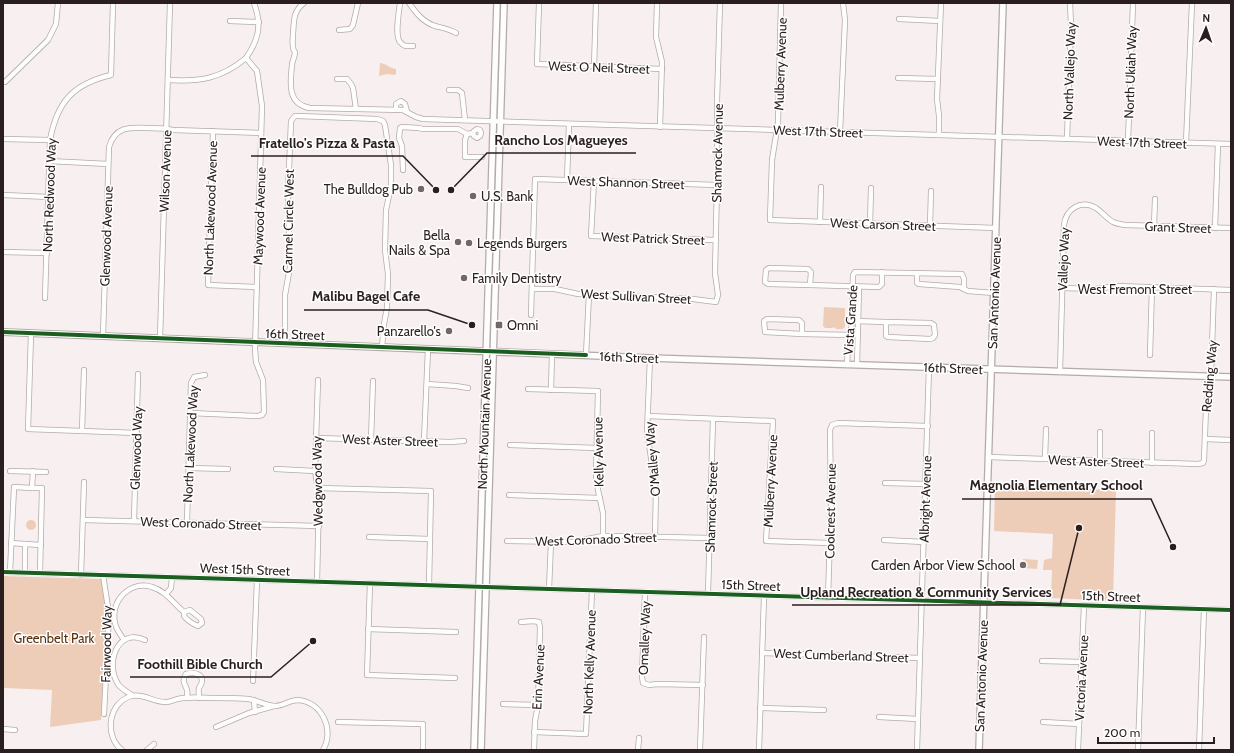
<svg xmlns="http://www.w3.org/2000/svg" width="1234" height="753" font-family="Cabin,sans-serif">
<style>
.green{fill:#eecdb8}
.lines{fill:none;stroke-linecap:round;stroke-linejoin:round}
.minor-casing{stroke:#b4aaaa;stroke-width:6}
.major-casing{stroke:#b4aaaa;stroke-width:8}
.minor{stroke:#fefdfd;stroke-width:4.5}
.major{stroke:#fefdfd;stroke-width:5.5}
.cycleway-casing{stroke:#fff;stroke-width:6}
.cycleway{stroke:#1b5e20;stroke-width:4}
.poi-dot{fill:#736868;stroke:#fff;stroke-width:1.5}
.labels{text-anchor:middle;stroke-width:3;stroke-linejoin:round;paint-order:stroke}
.street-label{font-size:13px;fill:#2b1e1e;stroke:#fff}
.poi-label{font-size:13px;fill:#2b1e1e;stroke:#fff;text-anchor:end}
.park-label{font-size:13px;fill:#59300d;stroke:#fff}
.leader{fill:none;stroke:#2b1e1e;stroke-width:1.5}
.callout-dot{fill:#2b1e1e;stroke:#fff;stroke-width:1.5}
.callout-label{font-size:14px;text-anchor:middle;font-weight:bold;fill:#2b1e1e;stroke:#fff;stroke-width:3;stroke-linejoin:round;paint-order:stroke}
</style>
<rect width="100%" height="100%" fill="#f8f0f0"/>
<g class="green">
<path d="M380,63C387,64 389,68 396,69V74L394,75L387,74L379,76Z"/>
<path d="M824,307L845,308V327L843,329H836L834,327L832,328H825L823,326Z"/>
<path d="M995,486L1116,490L1113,601L1051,598L1052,570H1043L1044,560L1052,558L1053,534L994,531Z"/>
<circle cx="31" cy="525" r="5"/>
<path d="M1023,559L1038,560L1037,569L1023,568Z"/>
<path d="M3,576L101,579L106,608V621L101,720L50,727L52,690L3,688Z"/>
</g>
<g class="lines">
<defs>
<g id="minor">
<path d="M304,3C293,11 294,21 293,34C293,38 292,42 293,47C293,48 294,51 295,52C295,57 292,61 292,65C290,83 287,104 310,108L403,110L416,117L423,119L1231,144"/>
<path d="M400,3C399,12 394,38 401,43C404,47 408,46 413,46"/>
<path d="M409,3C416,13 423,22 435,26C443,28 449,29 456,33"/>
<path d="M539,3L537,64L662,69"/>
<path d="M657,3L656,37L662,62L660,127"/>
<path d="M781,3L778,123L772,160L770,220L996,228"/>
<path d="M899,19L940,21"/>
<path d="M230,21L259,22"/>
<path d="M339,30L350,29L353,25L358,3"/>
<path d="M594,67L596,3"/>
<path d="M898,78L938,79"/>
<path d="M337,79H347L351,84L353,88L356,109"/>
<path d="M168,80C199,82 221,79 246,58"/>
<path d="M3,82H5L48,40L56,24L58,3"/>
<path d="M449,90H458L462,93L465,120"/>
<path d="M396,110V104L401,101L405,104L407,112"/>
<path d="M213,131L208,285L257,287"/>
<path d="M840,132L845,20L843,3"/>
<path d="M467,134L465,140V157H482"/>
<path d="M467,134L473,133L474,131L477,129L480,130L481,133L480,136L477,138L474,136L473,133"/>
<path d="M939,135V116L937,99L941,3"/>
<path d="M3,139L50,140"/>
<path d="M1067,139L1071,25L1070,3"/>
<path d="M1128,141L1133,3"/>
<path d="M1186,143L1192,3"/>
<path d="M49,161L108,164"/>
<path d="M403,170L402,146L399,138L400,128L402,127L419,128L422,129H458L467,134"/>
<path d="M567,180L569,124"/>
<path d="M594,181L591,236L715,240"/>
<path d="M3,195L49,197"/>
<path d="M820,222L821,187"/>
<path d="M870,224L871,188"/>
<path d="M930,226L931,191"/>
<path d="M1154,226L1155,199"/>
<path d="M1215,228L1218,144"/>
<path d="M3,252L47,253"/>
<path d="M769,268L808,269L811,272L810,285L768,284L765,282L766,270Z"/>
<path d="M917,273V283L919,284L960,287L968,291L994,293"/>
<path d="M810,285L879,287L882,284V272"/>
<path d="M1062,288L1095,289L1117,286L1231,290"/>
<path d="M532,289H555L578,294L693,299L716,302L718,295L715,273L717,185V101L720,3"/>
<path d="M45,298L50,140C57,102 73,84 111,75L113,3"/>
<path d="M531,315L535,179L717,185"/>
<path d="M767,319L799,320L802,323V334L765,332L764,321Z"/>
<path d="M855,321L886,322"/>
<path d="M886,322L931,323L934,325L935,335L933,338L930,339L888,337L886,336Z"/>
<path d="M31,334L28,429L137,433"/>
<path d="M802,334L854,335"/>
<path d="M103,336L109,147C115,127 128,127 147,128C156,128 164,128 173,130L261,133"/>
<path d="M160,339L170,3"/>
<path d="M285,343V295L290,267L288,193L291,121L295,116H298L377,119L383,121L385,125L391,165V186L386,210L385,250L388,274L387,308L384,324L382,347"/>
<path d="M586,355L589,294"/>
<path d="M1150,355L1152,287"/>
<path d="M650,358L647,432L656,490L655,536"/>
<path d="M847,365L848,346L851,335L853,275L855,272L962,274L964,279V289"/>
<path d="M857,365L859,287"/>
<path d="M1060,372L1064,225C1066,209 1081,199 1096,208C1102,212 1106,218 1113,222C1117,224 1121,224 1125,225L1231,228"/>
<path d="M427,384L456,386L468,388"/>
<path d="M528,389L598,391L596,475L598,490L603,513V536"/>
<path d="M551,390L552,354"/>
<path d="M191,413L258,416L262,415L264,412L263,380L256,362L255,349L262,106L257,71L246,58C259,39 262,25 254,3"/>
<path d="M648,416L773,421L766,541L830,543"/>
<path d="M82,431L84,370"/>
<path d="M316,438L450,442L464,441"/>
<path d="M1205,439L1231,440"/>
<path d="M371,440L373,381"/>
<path d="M424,441L428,349"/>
<path d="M510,445L597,448"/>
<path d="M988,457L1198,464L1203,463L1204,460L1206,408L1211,376L1214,289"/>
<path d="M1045,459L1046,429"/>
<path d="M1100,461V432"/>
<path d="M1152,463V433"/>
<path d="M189,468L228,469"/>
<path d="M276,469L315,471"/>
<path d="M10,471L46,472"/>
<path d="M885,483L926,484"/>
<path d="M32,488H42L40,573"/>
<path d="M318,488L431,491L429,585"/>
<path d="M509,495L600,498"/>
<path d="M83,520L319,526"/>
<path d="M134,521L138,374"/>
<path d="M187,522L191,383L194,377L205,375"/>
<path d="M369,537L430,539"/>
<path d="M884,540L924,542"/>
<path d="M507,541L572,542L603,536H618L710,538"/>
<path d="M11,543L25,544V573"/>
<path d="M25,544L41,545"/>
<path d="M3,572L1231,610"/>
<path d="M10,572L14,487L32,488L33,471"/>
<path d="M81,575L84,482"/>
<path d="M103,575L109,614L104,714"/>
<path d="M317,582L319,495L315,471L318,380"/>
<path d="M370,583L367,675L455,678"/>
<path d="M549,589L551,542"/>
<path d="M645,592L642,677L643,683L649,685L657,684L703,685"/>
<path d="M166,594L171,588L172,577"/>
<path d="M708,594L713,419"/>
<path d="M828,598L831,504L830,430L832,425L838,423L928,426"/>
<path d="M521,622L533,621L539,622L540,628L538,705L535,721L534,750"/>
<path d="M368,629L456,632"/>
<path d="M124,640C120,634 116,629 115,623C110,601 130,580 152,587C166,591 174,604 184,612V616C187,620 193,624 198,626L202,623L201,619L190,610L184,612"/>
<path d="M762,653L920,658"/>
<path d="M1042,661L1082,662"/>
<path d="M253,681L257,580"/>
<path d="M133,696C128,692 121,689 118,684C105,664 117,627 145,640"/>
<path d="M187,697C187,695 188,693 187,690C185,683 181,682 186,674C193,672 202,673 202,681C201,686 201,684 199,688C198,691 199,695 199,698"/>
<path d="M254,700L255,712"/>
<path d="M503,704L538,705"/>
<path d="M760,708L824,710"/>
<path d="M879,717L918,719"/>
<path d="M338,722L423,724V750"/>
<path d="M1043,722L1079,724"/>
<path d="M216,727L249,713L274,706"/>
<path d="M3,729L15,730"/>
<path d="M534,732L586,734L592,590"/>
<path d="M122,750C104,736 108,703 131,696C144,693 154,703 167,702C173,701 178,698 184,698C194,697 205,698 215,698C226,698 237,698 248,699C257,700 266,706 275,706C283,706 290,700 298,700C322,702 335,730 323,750"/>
<path d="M147,750L154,744"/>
<path d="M638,750L639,738"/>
<path d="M700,750L704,637"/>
<path d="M759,750L764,596"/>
<path d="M917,750L929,367"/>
<path d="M1078,750L1084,605"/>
<path d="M1138,750L1143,607"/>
<path d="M1199,750L1204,609"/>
</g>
<g id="major">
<path d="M3,332L650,358L1231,377"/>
<path d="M474,750L497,3"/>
<path d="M481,750L504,3"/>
<path d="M979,750L1003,3"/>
</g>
</defs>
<use href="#minor" class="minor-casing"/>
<use href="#major" class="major-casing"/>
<use href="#minor" class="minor"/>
<use href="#major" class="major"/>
<defs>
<g id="cycleway">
<path d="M3,332L586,355"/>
<path d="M3,572L1231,610"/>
</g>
</defs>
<use href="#cycleway" class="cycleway-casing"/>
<use href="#cycleway" class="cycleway"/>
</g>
<g class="poi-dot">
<circle cx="421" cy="189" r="4"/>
<circle cx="473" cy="196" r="4"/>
<circle cx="458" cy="242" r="4"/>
<circle cx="469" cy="243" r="4"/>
<circle cx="464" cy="278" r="4"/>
<rect x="495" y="321" width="8" height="8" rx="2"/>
<circle cx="449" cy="331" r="4"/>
<circle cx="1023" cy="565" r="4"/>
</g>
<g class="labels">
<g class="street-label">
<text transform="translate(780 64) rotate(-88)" y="5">Mulberry Avenue</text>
<text transform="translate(599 67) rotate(2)" y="5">West O Neil Street</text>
<text transform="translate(1069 71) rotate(-88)" y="5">North Vallejo Way</text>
<text transform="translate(1130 72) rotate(-88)" y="5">North Ukiah Way</text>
<text transform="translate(818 131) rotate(2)" y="5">West 17th Street</text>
<text transform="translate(1142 142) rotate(2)" y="5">West 17th Street</text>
<text transform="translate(717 153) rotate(-89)" y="5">Shamrock Avenue</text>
<text transform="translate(165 171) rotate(-88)" y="5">Wilson Avenue</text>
<text transform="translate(626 182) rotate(2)" y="5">West Shannon Street</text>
<text transform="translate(49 195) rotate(-88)" y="5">North Redwood Way</text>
<text transform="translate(210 208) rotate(-88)" y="5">North Lakewood Avenue</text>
<text transform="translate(259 216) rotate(-88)" y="5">Maywood Avenue</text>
<text transform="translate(288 221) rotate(-89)" y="5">Carmel Circle West</text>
<text transform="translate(883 224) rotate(2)" y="5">West Carson Street</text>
<text transform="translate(1178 227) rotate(2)" y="5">Grant Street</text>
<text transform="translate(106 236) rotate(-88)" y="5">Glenwood Avenue</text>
<text transform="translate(653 238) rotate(2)" y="5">West Patrick Street</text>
<text transform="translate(1063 259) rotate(-88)" y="5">Vallejo Way</text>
<text x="1135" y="294">West Fremont Street</text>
<text transform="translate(994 293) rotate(-88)" y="5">San Antonio Avenue</text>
<text transform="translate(636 296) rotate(3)" y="5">West Sullivan Street</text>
<text transform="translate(850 320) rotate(-86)" y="5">Vista Grande</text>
<text transform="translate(295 334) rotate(2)" y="5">16th Street</text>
<text transform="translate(629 357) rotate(2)" y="5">16th Street</text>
<text transform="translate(953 368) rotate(2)" y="5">16th Street</text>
<text transform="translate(1209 376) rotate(-85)" y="5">Redding Way</text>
<text transform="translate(484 424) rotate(-88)" y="5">North Mountain Avenue</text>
<text transform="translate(390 440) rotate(2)" y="5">West Aster Street</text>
<text transform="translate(190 444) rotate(-87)" y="5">North Lakewood Way</text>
<text transform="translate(136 448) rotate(-88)" y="5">Glenwood Way</text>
<text transform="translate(598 452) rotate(-91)" y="5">Kelly Avenue</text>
<text transform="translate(652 459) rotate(-95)" y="5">O'Malley Way</text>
<text transform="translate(1096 461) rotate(2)" y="5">West Aster Street</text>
<text transform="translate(317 481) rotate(-91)" y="5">Wedgwood Way</text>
<text transform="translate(770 481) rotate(-87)" y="5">Mulberry Avenue</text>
<text transform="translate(925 499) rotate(-88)" y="5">Albright Avenue</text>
<text transform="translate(711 507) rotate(-88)" y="5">Shamrock Street</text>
<text transform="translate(830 511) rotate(-89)" y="5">Coolcrest Avenue</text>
<text transform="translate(201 523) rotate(2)" y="5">West Coronado Street</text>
<text transform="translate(596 539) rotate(-2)" y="5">West Coronado Street</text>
<text transform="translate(245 569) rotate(2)" y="5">West 15th Street</text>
<text transform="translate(751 585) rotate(2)" y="5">15th Street</text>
<text transform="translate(1111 596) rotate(2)" y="5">15th Street</text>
<text transform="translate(644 638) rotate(-88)" y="5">Omalley Way</text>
<text transform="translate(106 644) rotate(-89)" y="5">Fairwood Way</text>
<text transform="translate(841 655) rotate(2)" y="5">West Cumberland Street</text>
<text transform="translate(589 662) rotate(-88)" y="5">North Kelly Avenue</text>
<text transform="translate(981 676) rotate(-88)" y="5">San Antonio Avenue</text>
<text transform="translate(538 677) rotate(-87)" y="5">Erin Avenue</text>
<text transform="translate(1081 678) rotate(-87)" y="5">Victoria Avenue</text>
</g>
<g class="poi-label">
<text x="413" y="194">The Bulldog Pub</text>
<text x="481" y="201" text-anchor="start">U.S. Bank</text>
<text x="450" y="240">Bella<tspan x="450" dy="15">Nails &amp; Spa</tspan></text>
<text x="477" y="248" text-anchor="start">Legends Burgers</text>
<text x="472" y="283" text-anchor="start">Family Dentistry</text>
<text x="507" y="330" text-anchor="start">Omni</text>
<text x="441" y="336">Panzarello's</text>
<text x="1015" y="570">Carden Arbor View School</text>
</g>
<g class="park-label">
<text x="54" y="643">Greenbelt Park</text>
</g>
</g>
<path class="leader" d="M451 190L487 153H636M436 190L403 156H251M472 325L428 310H304M1173 547L1151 499H962M1079 528L1060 605H792M313 641L271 677H130"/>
<g class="callout-dot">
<circle cx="451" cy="190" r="4"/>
<circle cx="436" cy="190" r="4"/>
<circle cx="472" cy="325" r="4"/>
<circle cx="1173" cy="547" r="4"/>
<circle cx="1079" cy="528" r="4"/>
<circle cx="313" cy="641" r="4"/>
</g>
<g class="callout-label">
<text x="561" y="145">Rancho Los Magueyes</text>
<text x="327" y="148">Fratello's Pizza &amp; Pasta</text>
<text x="366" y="301">Malibu Bagel Cafe</text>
<text x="1056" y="490">Magnolia Elementary School</text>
<text x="926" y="597">Upland Recreation &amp; Community Services</text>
<text x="200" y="669">Foothill Bible Church</text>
</g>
<rect width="1234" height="753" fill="none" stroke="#2b1e1e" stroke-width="8"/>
<g transform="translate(1206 28) rotate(2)" stroke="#ffffff" stroke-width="3" paint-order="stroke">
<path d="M0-3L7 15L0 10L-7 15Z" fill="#2b1e1e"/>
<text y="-6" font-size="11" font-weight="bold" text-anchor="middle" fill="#2b1e1e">N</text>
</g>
<path d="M1098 737v6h116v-6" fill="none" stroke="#2b1e1e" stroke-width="2"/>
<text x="1104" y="737" font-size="12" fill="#2b1e1e" stroke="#ffffff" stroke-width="3" paint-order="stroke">200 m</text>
</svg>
